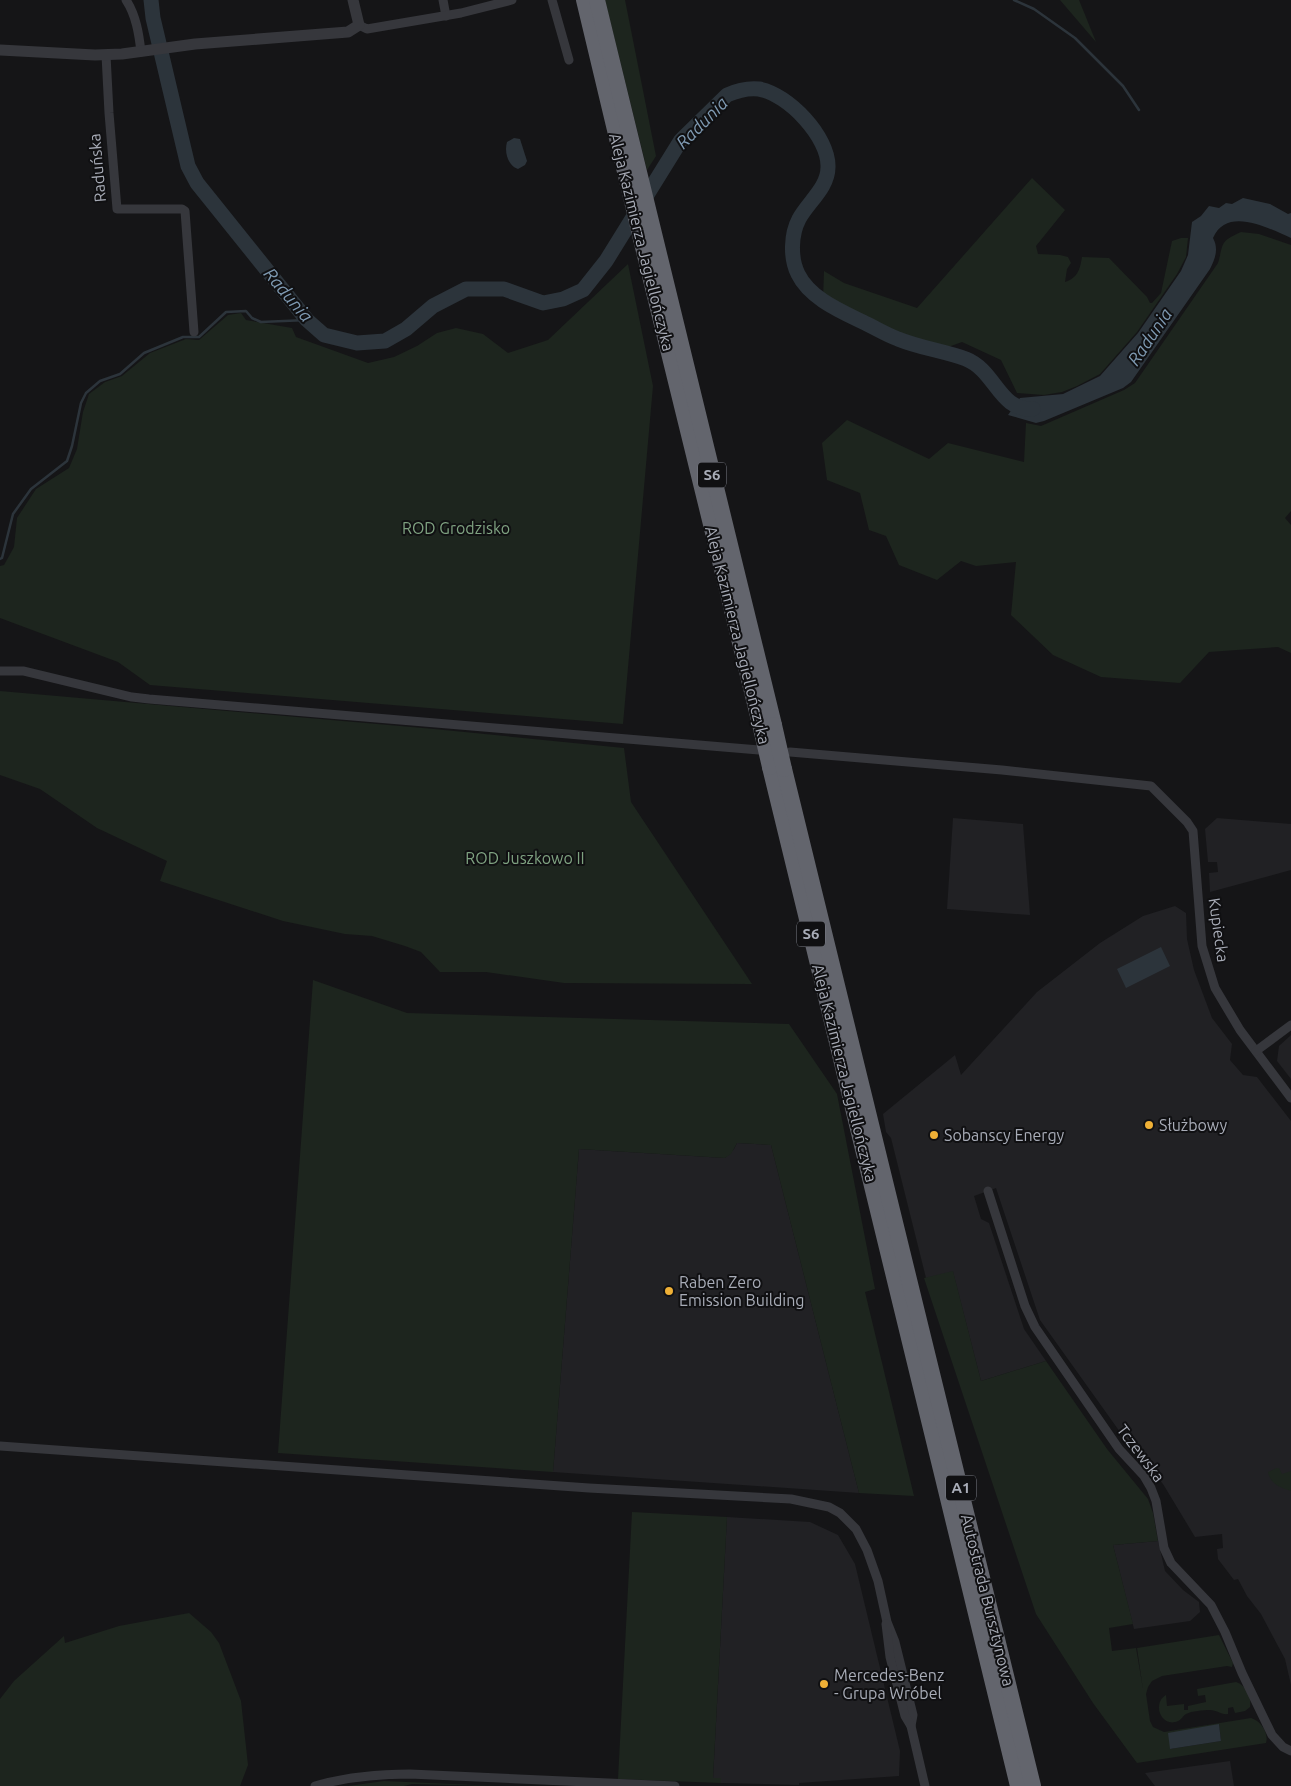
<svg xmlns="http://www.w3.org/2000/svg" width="1291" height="1786" font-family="Ubuntu,sans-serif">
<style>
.built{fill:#212124}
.green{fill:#1d251e;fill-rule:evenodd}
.water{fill:#2c343b}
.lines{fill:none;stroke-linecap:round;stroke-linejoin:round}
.stream{stroke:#2c343b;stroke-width:2.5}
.river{stroke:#2c343b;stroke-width:15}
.minor{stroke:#36373c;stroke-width:9}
.tertiary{stroke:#36373c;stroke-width:11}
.motorway{stroke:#63656d;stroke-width:16}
.motorway-bridge{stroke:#63656d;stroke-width:16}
.poi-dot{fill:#efb036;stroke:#101012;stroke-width:2}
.labels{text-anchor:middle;stroke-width:4;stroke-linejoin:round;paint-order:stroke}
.shield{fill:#101012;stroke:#7a7d86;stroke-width:1}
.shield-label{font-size:15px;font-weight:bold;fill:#a8acb7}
.street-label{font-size:16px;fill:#a8acb7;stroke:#101012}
.park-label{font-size:16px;fill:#7fa281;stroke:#101012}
.poi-label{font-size:16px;fill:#a8acb7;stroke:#101012;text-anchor:start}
.water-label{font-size:18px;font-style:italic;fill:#7f9ab2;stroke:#101012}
</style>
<rect width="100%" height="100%" fill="#151517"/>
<g class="built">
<path d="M953,818L1023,824L1030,915L947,909Z"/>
<path d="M1217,818L1291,824V870L1210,892L1209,873L1218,872L1217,862H1208L1205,829Z"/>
<path d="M1175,906L1186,913L1187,939L1194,970L1212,1018L1232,1044L1230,1060L1243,1075L1257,1077L1291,1121V1685L1285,1659L1261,1614L1247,1596L1238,1579L1234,1580L1218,1559L1217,1549L1223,1548L1222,1534L1195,1537L1163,1484L1125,1439L1040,1320L996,1188L974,1196L981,1219L989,1223L1024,1329L1046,1361L981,1381L953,1272L926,1278L891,1138L886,1132L883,1114L955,1055L961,1075L1037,992L1100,943L1143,916Z"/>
<path d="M1291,1035V1079L1277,1061L1279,1046Z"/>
<path d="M737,1143L771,1145L859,1493L553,1472L579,1149L725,1158L734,1149Z"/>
<path d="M727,1517L810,1522L838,1535L855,1564L900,1751L899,1776L799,1783V1785L721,1783L720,1778L713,1779Z"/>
<path d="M1158,1541L1165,1571L1183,1590L1199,1602L1200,1612L1190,1621L1134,1629L1113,1545Z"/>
<path d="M1230,1761L1234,1786H1155L1145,1773Z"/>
</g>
<g class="green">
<path d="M605,0H625L656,156L647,170Z"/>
<path d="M1060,0H1079L1096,42Z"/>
<path d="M1032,178L1065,210L1036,246L1038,254L1060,255L1068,257L1071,263L1067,269L1065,282C1078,278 1080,269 1082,257L1109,258L1147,297L1150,303H1152L1161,293L1172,241L1181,238H1188L1186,257L1177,274L1137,332L1100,374L1077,386L1062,392L1044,395L1017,393L1001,360L962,342L940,350L898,340L823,300L824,271L844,283L917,308Z"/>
<path d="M1241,232L1259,234L1291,245V511L1285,518L1291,525V653L1278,647L1209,652L1180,683L1101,677L1053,655L1011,615L1016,562L976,566L961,561L937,580L899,565L886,536L869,530L860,493L827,480L822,443L847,420L929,459L948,443L1024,462L1026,423L1041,426L1124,390L1135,383L1218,263C1224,243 1219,242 1241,232Z"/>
<path d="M628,264L653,386L623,724L150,685L118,662L0,618V566L4,565L14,547L17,518L36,489L69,468L77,449L83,412L89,394L105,382L122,376L150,353L186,339L199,340L228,315L241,313L246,320L292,328L296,337L368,363L394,357L417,346L437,333L456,328L483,334L508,353L548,340Z"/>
<path d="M0,691L434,729L624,748L631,802L752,984L564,983L486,972H440L421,952L405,946L372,936L345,934L283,921L160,881L167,861L97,828L40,789L0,775Z"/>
<path d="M313,980L407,1013L789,1024L837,1094L875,1289L865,1292L914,1496L859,1493L771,1145L737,1143L731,1154L725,1158L579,1149L553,1472L278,1453Z"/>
<path d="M953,1271L981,1381L1046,1361L1107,1449L1148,1499L1153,1513L1158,1541L1113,1545L1133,1624L1109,1628L1112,1651L1136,1648L1143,1689L1137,1648L1219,1635L1233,1663L1232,1667L1227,1666L1162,1676L1152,1681L1148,1687L1146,1694L1150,1721L1153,1727L1164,1732L1251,1718C1261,1721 1269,1733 1266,1743L1137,1763L1093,1703L1036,1614L924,1278ZM1219,1724L1221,1741L1170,1749Z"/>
<path d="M1277,1468H1279L1282,1474L1291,1471V1491C1280,1487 1271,1485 1268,1472Z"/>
<path d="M632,1512L727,1517L713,1778H721V1783L618,1779Z"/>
<path d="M189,1613L211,1632L219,1643L241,1701L248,1765L240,1786H0V1699L14,1681L64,1636L65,1643L119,1626Z"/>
<path d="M1236,1682C1246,1685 1252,1698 1250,1707L1245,1711L1235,1713L1233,1707L1228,1708V1714C1221,1715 1217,1710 1210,1710C1203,1710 1192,1711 1186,1714C1183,1716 1181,1720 1178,1721C1168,1726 1159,1717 1159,1708C1159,1702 1161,1698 1166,1695L1167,1706L1184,1704V1710H1188V1706L1206,1702L1205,1695L1198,1696L1197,1689Z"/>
<path d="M384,1781L498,1786L412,1784L404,1786H348Z"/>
</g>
<g class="water">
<path d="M514,138L520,139L527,161L525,165L518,169C508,166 504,152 507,142Z"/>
<path d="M1243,198L1270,204L1288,214L1291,213V238C1268,228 1227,206 1213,238C1219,249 1215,259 1210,269L1131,382L1123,388L1044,421L1036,423L1008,415L1020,398L1063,394L1100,376L1138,333L1181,271L1188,255L1192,222L1201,216L1209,206L1219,208L1226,203L1232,204Z"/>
<path d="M1161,947L1170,966L1126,988L1117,969Z"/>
<path d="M1219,1724L1221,1741L1170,1749L1168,1733Z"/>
</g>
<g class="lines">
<g class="stream">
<path d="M1014,0L1034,9L1075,38L1123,86L1139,110"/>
<path d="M0,559L2,558L13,514L31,489L67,461L72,446L81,403L86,393L100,381L120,374L144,353L183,337H199L226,312L246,311L252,318L261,322L307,320"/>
</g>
<path class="river" d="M151,0L153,18L188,166L197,183L307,320L324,335L357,343L385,341L406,329L433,306L466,289H504L543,303L563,299L583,290L606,261L681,140L727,95C736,91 749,88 759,89C788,94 829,137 828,167C828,188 808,202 799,219C791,234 790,258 798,274C810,299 843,312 867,324C877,329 887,335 898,339C920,348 944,351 966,359C996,371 999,411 1033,409"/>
<g class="minor">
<path d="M126,0C136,15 139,34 141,52"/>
<path d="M443,0L446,16"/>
<path d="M552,0L569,60"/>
<path d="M359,25L367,29L461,13L512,0"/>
<path d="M106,55L109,113L117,209H182L185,211L194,332"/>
<path d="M0,671H24L132,697L149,699L759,750"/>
<path d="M790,752L1002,770L1151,786L1187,822L1193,831L1202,946L1215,988L1240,1030L1291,1098"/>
<path d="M1256,1051L1291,1025"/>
<path d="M988,1191L1025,1306L1035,1327L1119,1449L1144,1476L1151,1488L1156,1501L1164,1548L1171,1563L1211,1605L1225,1632L1242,1673L1272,1735L1283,1747L1291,1751"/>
<path d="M0,1446L589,1488L791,1499L829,1507L840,1513L856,1529L867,1550L878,1581L887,1622L895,1642L913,1715L911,1726"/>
<path d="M886,1624L890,1657L905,1716L911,1726L925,1786"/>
<path d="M315,1786C346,1777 378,1774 410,1774L675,1786"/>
</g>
<path class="tertiary" d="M0,50L95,55L122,54L195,44L348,32L359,25L353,0"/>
<g class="motorway">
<path d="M584,0L641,239L760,724"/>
<path d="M597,0L774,725"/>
<path d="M770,767L1018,1786"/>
<path d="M784,769L1033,1786"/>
</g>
<g class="motorway-bridge">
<path d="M760,724L770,767"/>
<path d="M774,725L784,769"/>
</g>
</g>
<g class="poi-dot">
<circle cx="1149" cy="1125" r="5"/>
<circle cx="934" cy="1135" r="5"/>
<circle cx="669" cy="1291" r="5"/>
<circle cx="824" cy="1684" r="5"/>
</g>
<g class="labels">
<g class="shield">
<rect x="698" y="462.5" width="28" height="25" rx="4"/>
<rect x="797" y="921.5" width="28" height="25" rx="4"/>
<rect x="946" y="1475.5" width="30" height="25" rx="4"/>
</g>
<g class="shield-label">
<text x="712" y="480">S6</text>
<text x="811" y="939">S6</text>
<text x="961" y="1493">A1</text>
</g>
<g class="street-label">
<text transform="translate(97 168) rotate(-95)" y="6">Raduńska</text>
<text transform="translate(642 242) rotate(76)" y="6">Aleja Kazimierza Jagiellończyka</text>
<text transform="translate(738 635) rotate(76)" y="6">Aleja Kazimierza Jagiellończyka</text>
<text transform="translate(1219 930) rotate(82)" y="6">Kupiecka</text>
<text transform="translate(845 1073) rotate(76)" y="6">Aleja Kazimierza Jagiellończyka</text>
<text transform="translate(1141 1453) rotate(53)" y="6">Tczewska</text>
<text transform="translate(988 1600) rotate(76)" y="6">Autostrada Bursztynowa</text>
</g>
<g class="park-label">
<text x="456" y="534">ROD Grodzisko</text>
<text x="525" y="864">ROD Juszkowo II</text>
</g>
<g class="poi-label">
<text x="1159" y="1131">Służbowy</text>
<text x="944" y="1141">Sobanscy Energy</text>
<text x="679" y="1288">Raben Zero<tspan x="679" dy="18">Emission Building</tspan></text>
<text x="834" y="1681">Mercedes-Benz<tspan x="834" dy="18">- Grupa Wróbel</tspan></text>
</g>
<g class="water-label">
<text transform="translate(702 123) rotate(-45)" y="6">Radunia</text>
<text transform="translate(288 295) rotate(50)" y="6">Radunia</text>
<text transform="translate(1150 337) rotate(-56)" y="6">Radunia</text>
</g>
</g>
</svg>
